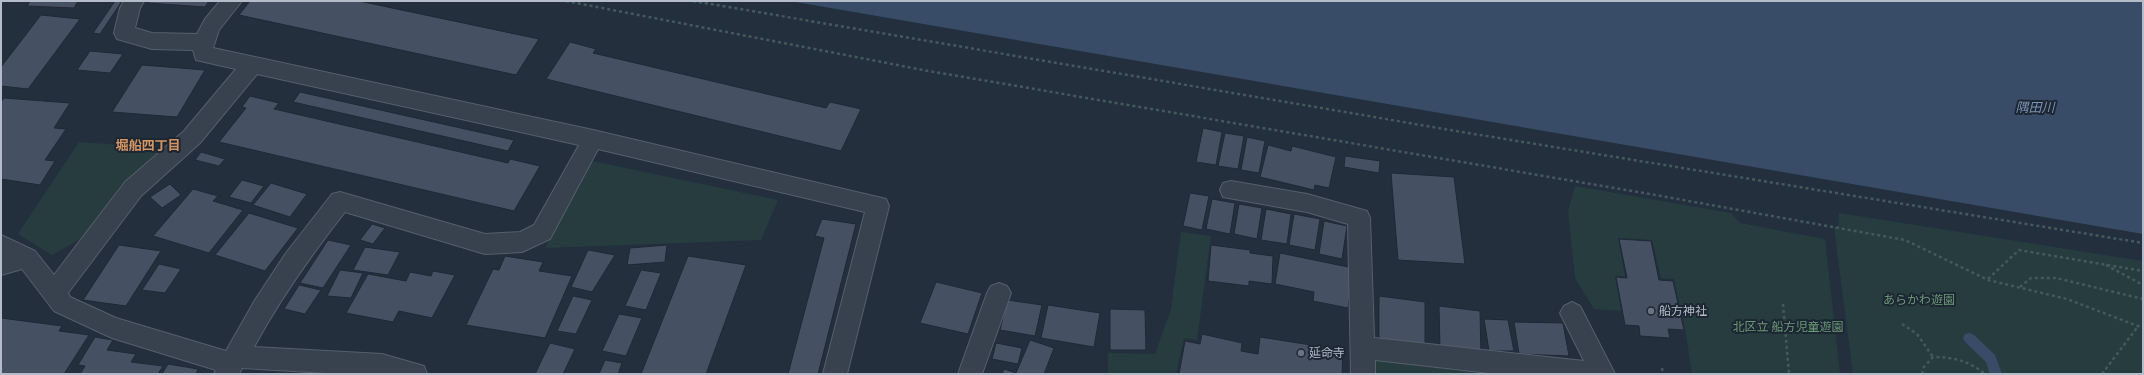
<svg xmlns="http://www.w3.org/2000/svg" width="2144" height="375" font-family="'Open Sans','Noto Sans JP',sans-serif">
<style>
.green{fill:#263c3f}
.water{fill:#394c67}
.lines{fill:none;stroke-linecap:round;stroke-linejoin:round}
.stream{fill:#394c67;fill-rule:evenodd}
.building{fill:#455162;stroke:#1f2835}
.minor-casing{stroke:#565f6c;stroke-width:2}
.path{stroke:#44595c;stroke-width:2.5;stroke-dasharray:3 3;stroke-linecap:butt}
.minor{fill:#38414e;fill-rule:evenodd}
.worship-dot{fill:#6b7280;stroke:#1d2633;stroke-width:1.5}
.labels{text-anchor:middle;stroke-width:4;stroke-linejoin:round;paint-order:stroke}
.park-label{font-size:12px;fill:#6b9a76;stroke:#1d2633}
.poi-label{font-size:12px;fill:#b4bcc9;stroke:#1d2633;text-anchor:start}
.water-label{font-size:13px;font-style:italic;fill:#7c92b1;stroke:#1d2633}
.neighbourhood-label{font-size:13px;font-weight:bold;fill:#d59563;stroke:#1d2633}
</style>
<rect width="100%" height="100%" fill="#242f3e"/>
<g class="green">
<path d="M79,142L162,148L121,185L86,236L52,255L18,234Z"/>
<path d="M592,161L778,200L761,240L545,248Z"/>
<path d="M1575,186L1731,213L1740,223L1825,239L1840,374H1692L1686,334L1674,279L1661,278L1652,240L1618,238L1625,276L1615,277L1621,311L1594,309L1575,278L1568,211Z"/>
<path d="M1839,213L2143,261V374H1853L1834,227H1838Z"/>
<path d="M1181,232L1211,236L1197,340L1184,338L1176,374H1108V353L1155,354L1171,309Z"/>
<path d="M1372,354L1510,374H1372Z"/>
</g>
<path class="water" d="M790,1H2143V234Z"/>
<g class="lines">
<path class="stream" d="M1969,333L1973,334L1995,355L2002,374H1990L1986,362L1965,342L1963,338L1965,334Z"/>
</g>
<g class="building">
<path d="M30,1H78L74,8L27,6Z"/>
<path d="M115,1H122L100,34L93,33Z"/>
<path d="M150,1H209L205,7L148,3Z"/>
<path d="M250,1H359L539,39L516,75L239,15Z"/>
<path d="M41,15L80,19L28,89L1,86V67Z"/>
<path d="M570,42L596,49L593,53L826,108L830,102L861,109L841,151L546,79Z"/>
<path d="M90,51L123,54L110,73L77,70Z"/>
<path d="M142,65L205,70L177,117L112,112Z"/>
<path d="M300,92L514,140L508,151L293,102Z"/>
<path d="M250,96L279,103L274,109L508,163L510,159L540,166L514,211L219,142L246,108L242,107Z"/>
<path d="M4,98L70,103L54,128L66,129L45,160L55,161L40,185L1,179V102Z"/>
<path d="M1203,128L1222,132L1216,165L1196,162Z"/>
<path d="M1225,133L1244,136L1238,169L1218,166Z"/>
<path d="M1247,137L1265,141L1259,173L1241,170Z"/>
<path d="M1268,145L1291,151L1292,146L1336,157L1329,188L1315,185L1314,190L1260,177Z"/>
<path d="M201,152L225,159L219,166L195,160Z"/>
<path d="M1345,156L1380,161L1379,173L1344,167Z"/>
<path d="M1391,173L1454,177L1465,264L1398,260Z"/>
<path d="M242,180L264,186L251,203L229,197Z"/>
<path d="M271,183L307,194L290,217L253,205Z"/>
<path d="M170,184L181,195L162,208L150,197Z"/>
<path d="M193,189L218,196L213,201L243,210L209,253L153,236Z"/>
<path d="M1190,193L1209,196L1202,230L1183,226Z"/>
<path d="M1212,199L1235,203L1230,234L1206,229Z"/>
<path d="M1239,204L1262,208L1257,239L1234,234Z"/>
<path d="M1266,209L1291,214L1287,244L1261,240Z"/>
<path d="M249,213L298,228L265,271L215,255Z"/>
<path d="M1294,214L1320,219L1315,250L1289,245Z"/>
<path d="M822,219L856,224L818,374H788L824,238L815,236Z"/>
<path d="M1324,221L1347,226L1342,259L1319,254Z"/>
<path d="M372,224L385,228L373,244L360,240Z"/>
<path d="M1619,239L1651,241L1659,280L1673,281L1684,330L1668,329L1670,338L1640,336L1639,326L1625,325L1616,277L1627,278Z"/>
<path d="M328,240L351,245L323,288L300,283Z"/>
<path d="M119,245L161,251L126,306L83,300Z"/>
<path d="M667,245L665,262L627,265L630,248Z"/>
<path d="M1211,245L1250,250V253L1273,256L1272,284L1249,281V286L1208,281Z"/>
<path d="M365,247L400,252L388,275L353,270Z"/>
<path d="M588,250L615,255L592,292L571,287Z"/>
<path d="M1280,253L1353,268L1348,308L1313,301L1314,292L1275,284Z"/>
<path d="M505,256L543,262L539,271L572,276L545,338L466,325L493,269L499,270Z"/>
<path d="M688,256L746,265L706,374H641Z"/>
<path d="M159,264L181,269L165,293L142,290Z"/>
<path d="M340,270L363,273L351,298L327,296Z"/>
<path d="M641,270L661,273L646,310L625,306Z"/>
<path d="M433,271L455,275L432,318L399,311L393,322L346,313L368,274L406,281L410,272L431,276Z"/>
<path d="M936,282L982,293L968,334L920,323Z"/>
<path d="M299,285L321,290L305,314L284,309Z"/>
<path d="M573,296L592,300L576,334L557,331Z"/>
<path d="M1379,296L1425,302V348L1379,341Z"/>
<path d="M1007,300L1042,305L1035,336L1000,330Z"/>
<path d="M1048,305L1100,313L1094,347L1041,338Z"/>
<path d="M1439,306L1480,311L1481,356L1440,350Z"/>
<path d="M1110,309L1145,310L1146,350H1110Z"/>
<path d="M619,314L642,318L626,356L602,351Z"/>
<path d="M1,318L62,326L59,331L89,335L64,374H1Z"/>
<path d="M1484,319L1508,320L1514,351H1489Z"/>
<path d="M1514,322L1563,323L1569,356L1519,354Z"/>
<path d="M1202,334L1242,343L1241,351L1258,354L1260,337L1343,350L1342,374H1179L1185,341L1200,344Z"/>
<path d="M95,337L113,340L107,350L136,354L131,362L163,366L158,374H80L85,366L78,365Z"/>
<path d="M1030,340L1054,348L1044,374H1002L1004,369L1016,373Z"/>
<path d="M550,343L575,349L563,374H535Z"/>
<path d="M996,343L1022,348L1018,364L992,359Z"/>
<path d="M605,360L622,363L618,374H599Z"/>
<path d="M168,364L198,369L196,374H162Z"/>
</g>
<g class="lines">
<defs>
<g id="minor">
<path d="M124,1H144L140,8L135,28L152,33L197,34L205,19L220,1H242L219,30L213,48L593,130L886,199L889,206L847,374H823L865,212L598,149L550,239L522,252L485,254L345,212C311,255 280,299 254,347L382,354L424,366L427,374H343L242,368L239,374H214L216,370L112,338L54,311L22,269L1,275V235L35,251L54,275L125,182L184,131L236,69L196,60L193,50L152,49L117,39L114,33L120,8ZM257,74L579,145L534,225L520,232L485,234L340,192L332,194L286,253L255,300L226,351L116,318L70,297L68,293L141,196L200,143Z"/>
<path d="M1231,181L1307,194L1367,211L1370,218L1374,338L1584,361L1560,313L1564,306L1572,302L1580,306L1615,374H1499L1375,360V374H1351L1348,224L1307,212L1223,197L1220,190L1223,183Z"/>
<path d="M999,283L1007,286L1011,293L982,374H958L987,293L991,286Z"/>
</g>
</defs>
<use href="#minor" class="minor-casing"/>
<g class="path">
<path d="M566,1L923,70L1661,196L1905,240L1988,280L2067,299L2143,328"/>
<path d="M693,1L1468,133L2143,243"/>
<path d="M2106,265L2143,285"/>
<path d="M1988,279L2019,250L2143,271"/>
<path d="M2020,287L2031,278H2056L2143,299"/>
<path d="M1783,304L1789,374"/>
<path d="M1902,324L1917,334L1933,357"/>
<path d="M1662,368L1663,374"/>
<path d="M1922,374L1924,367L1933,357C1954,357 1969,361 1985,374"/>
<path d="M2102,374L2139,325"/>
</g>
<use href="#minor" class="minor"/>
</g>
<g class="worship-dot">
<circle cx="1651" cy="311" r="4"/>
<circle cx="1301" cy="353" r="4"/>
</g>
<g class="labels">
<g class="park-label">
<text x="1919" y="304">あらかわ遊園</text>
<text x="1788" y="331">北区立 船方児童遊園</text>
</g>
<g class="poi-label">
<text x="1659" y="315">船方神社</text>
<text x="1309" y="357">延命寺</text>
</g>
<g class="water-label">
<text x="2035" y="112">隅田川</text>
</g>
<g class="neighbourhood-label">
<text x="148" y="150">堀船四丁目</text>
</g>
</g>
<rect width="2144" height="375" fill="none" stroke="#b4bcc9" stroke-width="4"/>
</svg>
